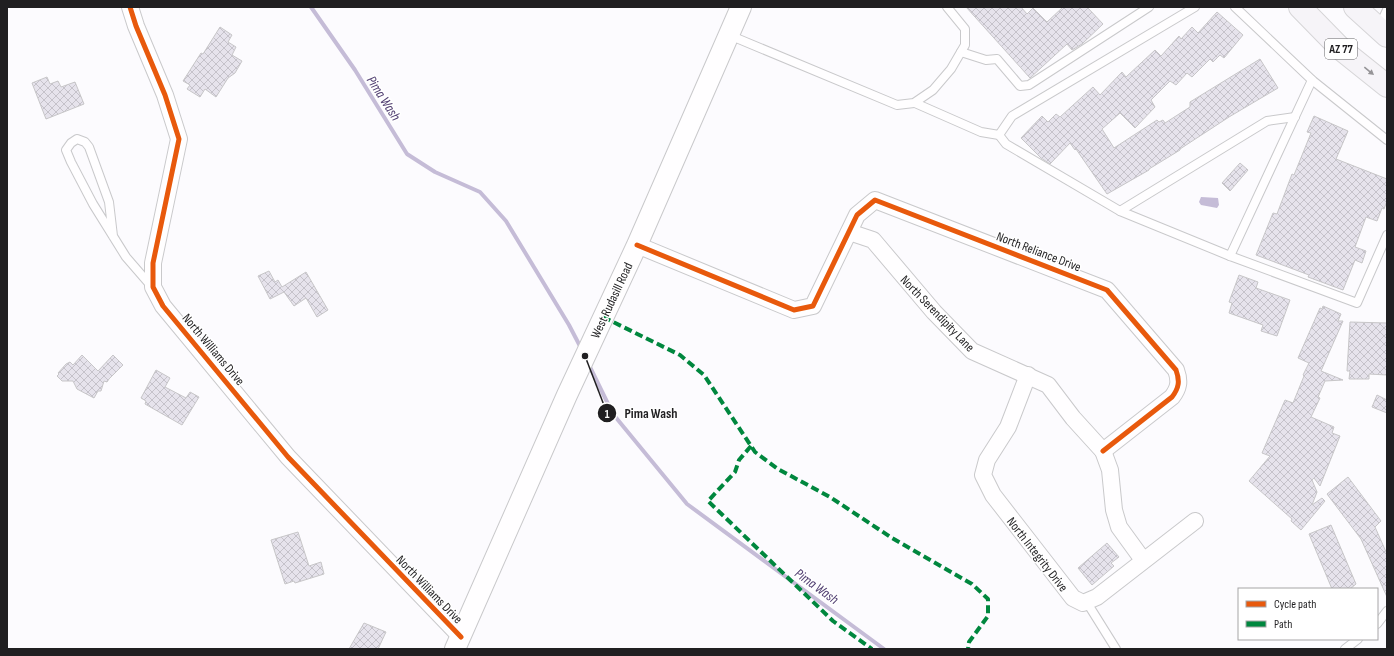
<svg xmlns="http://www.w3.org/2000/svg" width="1394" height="656" font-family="'Sofia Sans Condensed',sans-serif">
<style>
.water{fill:#c5bcd7}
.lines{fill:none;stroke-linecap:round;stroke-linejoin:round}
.stream{stroke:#c5bcd7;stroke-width:4}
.building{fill:url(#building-cross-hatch);stroke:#c7c6c8}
.service-casing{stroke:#c9c9cb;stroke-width:10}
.minor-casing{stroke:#c9c9cb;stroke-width:18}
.tertiary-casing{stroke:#c9c9cb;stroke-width:22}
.trunk-casing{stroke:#d6d5d7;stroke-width:24}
.service{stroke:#fffeff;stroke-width:8}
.minor{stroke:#fffeff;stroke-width:16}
.tertiary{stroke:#fffeff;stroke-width:20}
.trunk{stroke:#f6f4f8;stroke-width:22}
.quiet{stroke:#00873e;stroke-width:4;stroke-dasharray:8 4;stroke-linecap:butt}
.cycleway-casing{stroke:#fff;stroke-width:8}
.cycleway{stroke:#e8590c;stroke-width:5}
.oneway{fill:#969497}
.labels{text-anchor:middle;stroke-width:3;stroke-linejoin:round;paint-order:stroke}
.shield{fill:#fff;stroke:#636264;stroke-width:1}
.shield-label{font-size:12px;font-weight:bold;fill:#201f21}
.street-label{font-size:13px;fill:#201f21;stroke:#fff}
.water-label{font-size:14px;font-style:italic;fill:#534173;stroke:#fff}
.leader{fill:none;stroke:#201f21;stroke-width:1.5}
.callout-dot{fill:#201f21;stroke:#fff;stroke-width:1.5}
.mark-label{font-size:12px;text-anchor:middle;font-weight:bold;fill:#fff}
.callout-label{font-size:14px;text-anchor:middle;font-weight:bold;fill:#201f21;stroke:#fff;stroke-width:3;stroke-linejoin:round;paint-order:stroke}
</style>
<defs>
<pattern id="building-cross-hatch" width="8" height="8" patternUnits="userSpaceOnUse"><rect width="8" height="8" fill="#e6e3ec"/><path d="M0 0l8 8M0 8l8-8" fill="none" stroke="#c5c2ca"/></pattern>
</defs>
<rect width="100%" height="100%" fill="#fcfbfe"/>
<path class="water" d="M1201,197L1218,198L1219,205L1217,208L1201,205L1199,202Z"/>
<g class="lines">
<g class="stream">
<path d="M311,7L355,70L407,154L435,172L480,192L506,221L569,325L582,350"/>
<path d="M589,365L613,414L687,504L884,649"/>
</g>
</g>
<g class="building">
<path d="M966,7H1021L1027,14L1033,8L1047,22L1063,7H1087L1103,24L1082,44L1072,50L1067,44L1030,78Z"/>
<path d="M1217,12L1243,35L1224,58L1220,55L1213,62L1210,59L1192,77L1187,73L1176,85L1170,81L1151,100L1155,107L1135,128L1120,113L1102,129L1114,148L1157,120L1159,122L1163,120L1165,123L1190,107V102L1260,59L1278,88L1229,117L1180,149V150L1149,169V170L1107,194L1076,149L1075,150L1070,143L1050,164L1041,158L1021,138L1042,116L1048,122L1056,114L1060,117L1093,87L1100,95L1122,72L1126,77L1155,50L1161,56L1179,36L1181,39L1192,27L1198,33Z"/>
<path d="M220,27L232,35L228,42L236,47L232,55L242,61L235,73L228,78L216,97L205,89L200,97L187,89L190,85L183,81L201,53L203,54Z"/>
<path d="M47,77L50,84L58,81L61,87L75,82L84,104L46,119L32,83Z"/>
<path d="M1314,116L1348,131L1336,159L1387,179V201L1384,209L1382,208L1377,221L1366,217L1355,247L1366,251L1362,263L1355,260L1343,290L1308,277L1309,275L1256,255L1273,213L1277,214L1292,174L1294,175L1311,133L1307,132Z"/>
<path d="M1240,163L1248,170L1230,191L1222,183Z"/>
<path d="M269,271L275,282L278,280L282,287L306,272L328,310L317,317L306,298L294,306L284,292L270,299L258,276Z"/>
<path d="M1239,275L1258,282L1256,288L1290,300L1277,336L1261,331L1263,325L1229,313L1232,303L1229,302Z"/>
<path d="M1323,306L1341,314L1338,321H1343L1321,371L1343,380L1325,381L1318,397L1320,398L1311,417L1334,427L1332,433L1340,436L1320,486L1314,478L1312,480L1317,492L1312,505L1322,498L1325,501L1301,530L1291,521L1292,519L1249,481L1270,456L1262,453L1285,400L1293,403L1304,376L1303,375L1309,363L1298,358L1320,308L1322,309Z"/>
<path d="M1350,322L1387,323V375L1369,374V379H1349L1350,371H1347Z"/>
<path d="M82,355L98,371L113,355L123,365L109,379L107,382L104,381L101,391H98L94,398L77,389L73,381H62L57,376L59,374L58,373L66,364L70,362L73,365Z"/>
<path d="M156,370L170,378L165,387L186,398L190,392L199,397L182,425L145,404L146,401L141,398Z"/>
<path d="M1377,395L1387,400V413L1372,407Z"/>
<path d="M1348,477L1381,521L1375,527L1387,554V597L1361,539L1327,494Z"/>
<path d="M1331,525L1356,584L1350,589H1332L1309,534Z"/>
<path d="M298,532L309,566L321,562L324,574L295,583L294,581L285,584L271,540Z"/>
<path d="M1107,543L1119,557L1111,563L1114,566L1092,585L1078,568Z"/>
<path d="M364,623L386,632L378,649H349Z"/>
</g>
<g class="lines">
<defs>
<g id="service">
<path d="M1195,7L1012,116L999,135L1006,144L1120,211L1230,256L1357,303L1387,235"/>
<path d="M1235,7L1312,80L1387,140"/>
<path d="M1379,27L1387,10"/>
<path d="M729,35L897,105L914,103L933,90L951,69L965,45V29L947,7"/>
<path d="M961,52L986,60L997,59L1020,86L1029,85L1149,7"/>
<path d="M915,103L981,132L999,135"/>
<path d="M1120,211L1267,121L1295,117"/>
<path d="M113,236L109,202L89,147L85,142L77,139L71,143L66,150L71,162L93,204L126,257L152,287"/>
<path d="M1230,256L1312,80"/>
<path d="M1086,601L1116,649"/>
<path d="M1377,624L1387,611"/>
<path d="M1345,649L1358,639"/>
</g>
<g id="minor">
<path d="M130,7L136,26L165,95L179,139L153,263V287L163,306L288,457L461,637"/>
<path d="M849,232L873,240L934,312L972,351L1048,385L1073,418L1103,451L1110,470L1114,510L1119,527L1143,560"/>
<path d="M637,245L794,310L813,306L857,215L875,200L1107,290L1176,370C1180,381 1179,388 1172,397L1103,451"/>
<path d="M1028,375L1008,427L987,460L983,475L993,495L1073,598L1083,603L1097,597L1195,521"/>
</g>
<path id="tertiary" d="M455,649L567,395L637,245L741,7"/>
<g id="trunk">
<path d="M1300,7L1342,50L1387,86"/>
<path d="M1355,7L1387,36"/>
</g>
</defs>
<use href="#service" class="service-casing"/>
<use href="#minor" class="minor-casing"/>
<use href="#tertiary" class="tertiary-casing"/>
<use href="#trunk" class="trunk-casing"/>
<use href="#service" class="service"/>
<use href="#minor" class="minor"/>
<use href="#tertiary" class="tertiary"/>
<use href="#trunk" class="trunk"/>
<g class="quiet">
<path d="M603,317L680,355L704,375L755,452L778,469L830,497L892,538L972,584L988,599V616L969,642L968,649"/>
<path d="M751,446L739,460L735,472L708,501L833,621L872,649"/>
</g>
<defs>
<g id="cycleway">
<path d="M130,7L136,26L165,95L179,139L153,263V287L163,306L288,457L461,637"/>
<path d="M637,245L794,310L813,306L857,215L875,200L1107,290L1176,370C1180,381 1179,388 1172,397L1103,451"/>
</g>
</defs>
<use href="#cycleway" class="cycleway-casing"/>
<use href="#cycleway" class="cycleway"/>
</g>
<defs><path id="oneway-solid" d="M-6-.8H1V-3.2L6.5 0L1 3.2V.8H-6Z"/></defs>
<use class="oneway" href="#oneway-solid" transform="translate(1369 71) rotate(39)"/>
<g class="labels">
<rect class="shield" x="1325" y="39" width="32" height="20" rx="3"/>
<g class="shield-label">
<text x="1341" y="53">AZ 77</text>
</g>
<g class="street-label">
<text transform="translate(1039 251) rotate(21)" y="5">North Reliance Drive</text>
<text transform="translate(611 300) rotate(-65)" y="5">West Rudasill Road</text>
<text transform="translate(938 313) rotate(46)" y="5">North Serendipity Lane</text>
<text transform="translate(214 349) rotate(50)" y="5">North Williams Drive</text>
<text transform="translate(1038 554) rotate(52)" y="5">North Integrity Drive</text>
<text transform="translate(430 589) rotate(46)" y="5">North Williams Drive</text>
</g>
<g class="water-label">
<text transform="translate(384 98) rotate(57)" y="5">Pima Wash</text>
<text transform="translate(817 586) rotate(36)" y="5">Pima Wash</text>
</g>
</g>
<path class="leader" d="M585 356L607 413"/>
<g class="callout-dot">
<circle cx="585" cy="356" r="4"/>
<circle cx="607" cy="413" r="10"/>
</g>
<g class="mark-label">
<text x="607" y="418">1</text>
</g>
<g class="callout-label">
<text x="651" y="418">Pima Wash</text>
</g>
<rect width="1394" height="656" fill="none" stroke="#201f21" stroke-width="16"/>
<rect x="1238" y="588" width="140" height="52" fill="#ffffff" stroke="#a6a5a6"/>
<rect x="1246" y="601" width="20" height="6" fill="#e8590c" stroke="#a6a5a6"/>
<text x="1274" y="608" font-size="12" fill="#201f21">Cycle path</text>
<rect x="1246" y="621" width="20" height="6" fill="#00873e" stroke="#a6a5a6"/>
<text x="1274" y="628" font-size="12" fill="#201f21">Path</text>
</svg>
